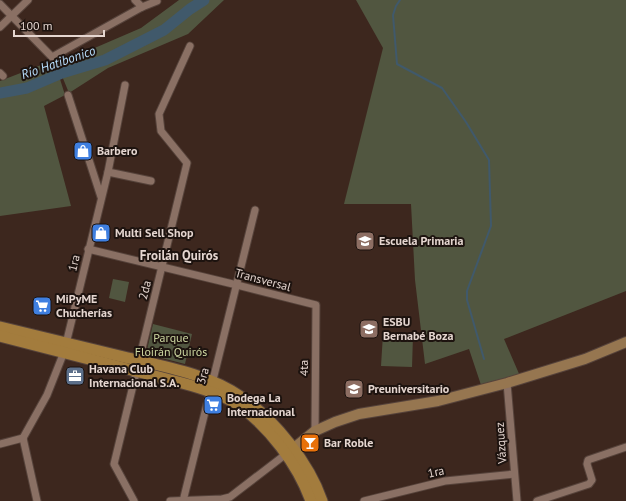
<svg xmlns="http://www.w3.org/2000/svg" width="626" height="501" font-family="'PT Sans',sans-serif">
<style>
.green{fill:#515640}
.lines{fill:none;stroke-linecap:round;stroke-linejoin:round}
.stream{stroke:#40596b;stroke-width:2}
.river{stroke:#40596b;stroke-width:11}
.minor-casing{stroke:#56433b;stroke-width:9}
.secondary-casing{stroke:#56433b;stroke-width:12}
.primary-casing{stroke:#56433b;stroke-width:13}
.minor{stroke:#8a7064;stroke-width:7}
.secondary{stroke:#967650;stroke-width:10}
.primary{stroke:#a37c3d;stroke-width:11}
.labels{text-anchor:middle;stroke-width:4;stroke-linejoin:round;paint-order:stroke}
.poi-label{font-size:12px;font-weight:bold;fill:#e5d6d0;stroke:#1d130f;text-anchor:start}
.street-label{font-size:12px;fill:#e5d6d0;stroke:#1d130f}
.park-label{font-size:12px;fill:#ccd6a0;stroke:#1d130f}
.water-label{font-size:13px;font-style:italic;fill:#b8defd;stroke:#1d130f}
.neighbourhood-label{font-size:13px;font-weight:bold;fill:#e5d6d0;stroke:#1d130f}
</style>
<rect width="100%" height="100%" fill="#3d271e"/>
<g class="green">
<path d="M179,0H224L188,34L108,68L69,93L55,59L76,56L141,28Z"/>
<path d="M356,0H626V291L504,339L520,376L482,388L469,349L425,364L415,280L411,204H344L383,48Z"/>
<path d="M54,60L65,95L44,106L71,206L0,216V81Z"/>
<path d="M113,279L129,282L125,302L109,298Z"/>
<path d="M153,324L192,334L185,364L146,354Z"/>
<path d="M383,334L413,335L412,367L381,366Z"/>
</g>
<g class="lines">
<path class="stream" d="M400,0L396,6L393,15L397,64L442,88L466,122L489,160L491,226L467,291V300L484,359"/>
<path class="river" d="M0,93L27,88L62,73L105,60L164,30L190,9L204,0"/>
<defs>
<g id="minor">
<path d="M135,0L142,7"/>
<path d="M0,4L52,57L142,7L157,1"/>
<path d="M0,27L28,0"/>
<path d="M0,73L3,76"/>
<path d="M68,95L101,197"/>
<path d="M108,172L151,181"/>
<path d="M88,249L237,285L316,305L315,431"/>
<path d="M507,383L517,501"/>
<path d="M23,438L47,395L64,352L108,172L125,85"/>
<path d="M23,438L37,501"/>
<path d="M0,444L23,438"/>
<path d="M134,501L114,464L187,163L161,131L159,114L190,46"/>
<path d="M170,501L222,499L230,497L286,454"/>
<path d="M183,501L255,210"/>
<path d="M364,501L445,481L514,474"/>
<path d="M537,501L589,484L592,480L587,464L588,460L626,447"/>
</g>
<path id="secondary" d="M288,453L315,431L335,422L359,414L438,401L507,383L585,359L626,342"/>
<g id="primary">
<path d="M0,327C41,337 83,347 124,357C162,366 209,374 241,397C274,419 309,463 322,501"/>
<path d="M0,336L182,383C201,388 221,394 237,404C269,426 298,465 311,501"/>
</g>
</defs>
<use href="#minor" class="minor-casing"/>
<use href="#secondary" class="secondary-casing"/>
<use href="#primary" class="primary-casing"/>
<use href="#minor" class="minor"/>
<use href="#secondary" class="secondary"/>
<use href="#primary" class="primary"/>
</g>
<defs>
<symbol id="shop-square" viewBox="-11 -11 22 22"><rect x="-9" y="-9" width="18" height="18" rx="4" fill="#3f7fe0" stroke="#1d130f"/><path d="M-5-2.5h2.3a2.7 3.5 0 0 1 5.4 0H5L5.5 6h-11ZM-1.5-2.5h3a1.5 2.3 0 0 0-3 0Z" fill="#fff"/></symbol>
<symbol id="school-square" viewBox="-11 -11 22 22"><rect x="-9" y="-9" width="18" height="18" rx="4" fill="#8d6e63" stroke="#1d130f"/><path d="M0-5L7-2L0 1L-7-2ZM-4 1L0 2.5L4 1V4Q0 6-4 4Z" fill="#fff"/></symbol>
<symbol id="supermarket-square" viewBox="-11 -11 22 22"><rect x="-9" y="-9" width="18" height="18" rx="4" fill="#3f7fe0" stroke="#1d130f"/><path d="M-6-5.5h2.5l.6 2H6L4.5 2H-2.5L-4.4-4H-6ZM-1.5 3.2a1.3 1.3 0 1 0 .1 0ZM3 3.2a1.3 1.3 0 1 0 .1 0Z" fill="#fff"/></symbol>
<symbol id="office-square" viewBox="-11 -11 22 22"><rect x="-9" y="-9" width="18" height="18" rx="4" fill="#5c6f8a" stroke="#1d130f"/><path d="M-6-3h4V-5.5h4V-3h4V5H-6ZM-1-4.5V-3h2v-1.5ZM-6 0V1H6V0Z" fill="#fff"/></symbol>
<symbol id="bar-square" viewBox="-11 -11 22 22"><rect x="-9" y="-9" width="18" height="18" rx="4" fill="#e8710a" stroke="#1d130f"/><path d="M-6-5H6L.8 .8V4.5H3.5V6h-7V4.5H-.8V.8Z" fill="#fff"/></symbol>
</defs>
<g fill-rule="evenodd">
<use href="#shop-square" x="72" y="140" width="22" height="22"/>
<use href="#shop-square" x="90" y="222" width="22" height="22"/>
<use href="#school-square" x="354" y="230" width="22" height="22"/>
<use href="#supermarket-square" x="31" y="295" width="22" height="22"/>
<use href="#school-square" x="358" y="318" width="22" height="22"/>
<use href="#office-square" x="64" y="365" width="22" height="22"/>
<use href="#school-square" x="343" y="378" width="22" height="22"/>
<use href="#supermarket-square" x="202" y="394" width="22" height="22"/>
<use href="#bar-square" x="299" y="432" width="22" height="22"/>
</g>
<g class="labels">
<g class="poi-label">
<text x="97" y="155">Barbero</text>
<text x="115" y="237">Multi Sell Shop</text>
<text x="379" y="245">Escuela Primaria</text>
<text x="56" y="303">MiPyME<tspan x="56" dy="14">Chucherías</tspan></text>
<text x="383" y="326">ESBU<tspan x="383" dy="14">Bernabé Boza</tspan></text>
<text x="89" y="373">Havana Club<tspan x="89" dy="14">Internacional S.A.</tspan></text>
<text x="368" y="393">Preuniversitario</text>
<text x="227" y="402">Bodega La<tspan x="227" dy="14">Internacional</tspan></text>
<text x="324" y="447">Bar Roble</text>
</g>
<g class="street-label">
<text transform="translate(74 263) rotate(-76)" y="4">1ra</text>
<text transform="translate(263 280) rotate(15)" y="4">Transversal</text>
<text transform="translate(145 290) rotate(-76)" y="4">2da</text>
<text transform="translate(304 368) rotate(-90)" y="4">4ta</text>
<text transform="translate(203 376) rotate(-74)" y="4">3ra</text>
<text transform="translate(501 443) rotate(-94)" y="4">Vázquez</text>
<text transform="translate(436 472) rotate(-12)" y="4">1ra</text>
</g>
<g class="park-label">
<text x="171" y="342">Parque<tspan x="171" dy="14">Floirán Quirós</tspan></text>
</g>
<g class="water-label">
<text transform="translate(58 62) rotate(-19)" y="5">Río Hatibonico</text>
</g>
<g class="neighbourhood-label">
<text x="179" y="260">Froilán Quirós</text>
</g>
</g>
<path d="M14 30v6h90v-6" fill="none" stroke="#e5d6d0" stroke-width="2"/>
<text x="20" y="30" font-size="12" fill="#e5d6d0" stroke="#1d130f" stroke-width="3" paint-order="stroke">100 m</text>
</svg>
